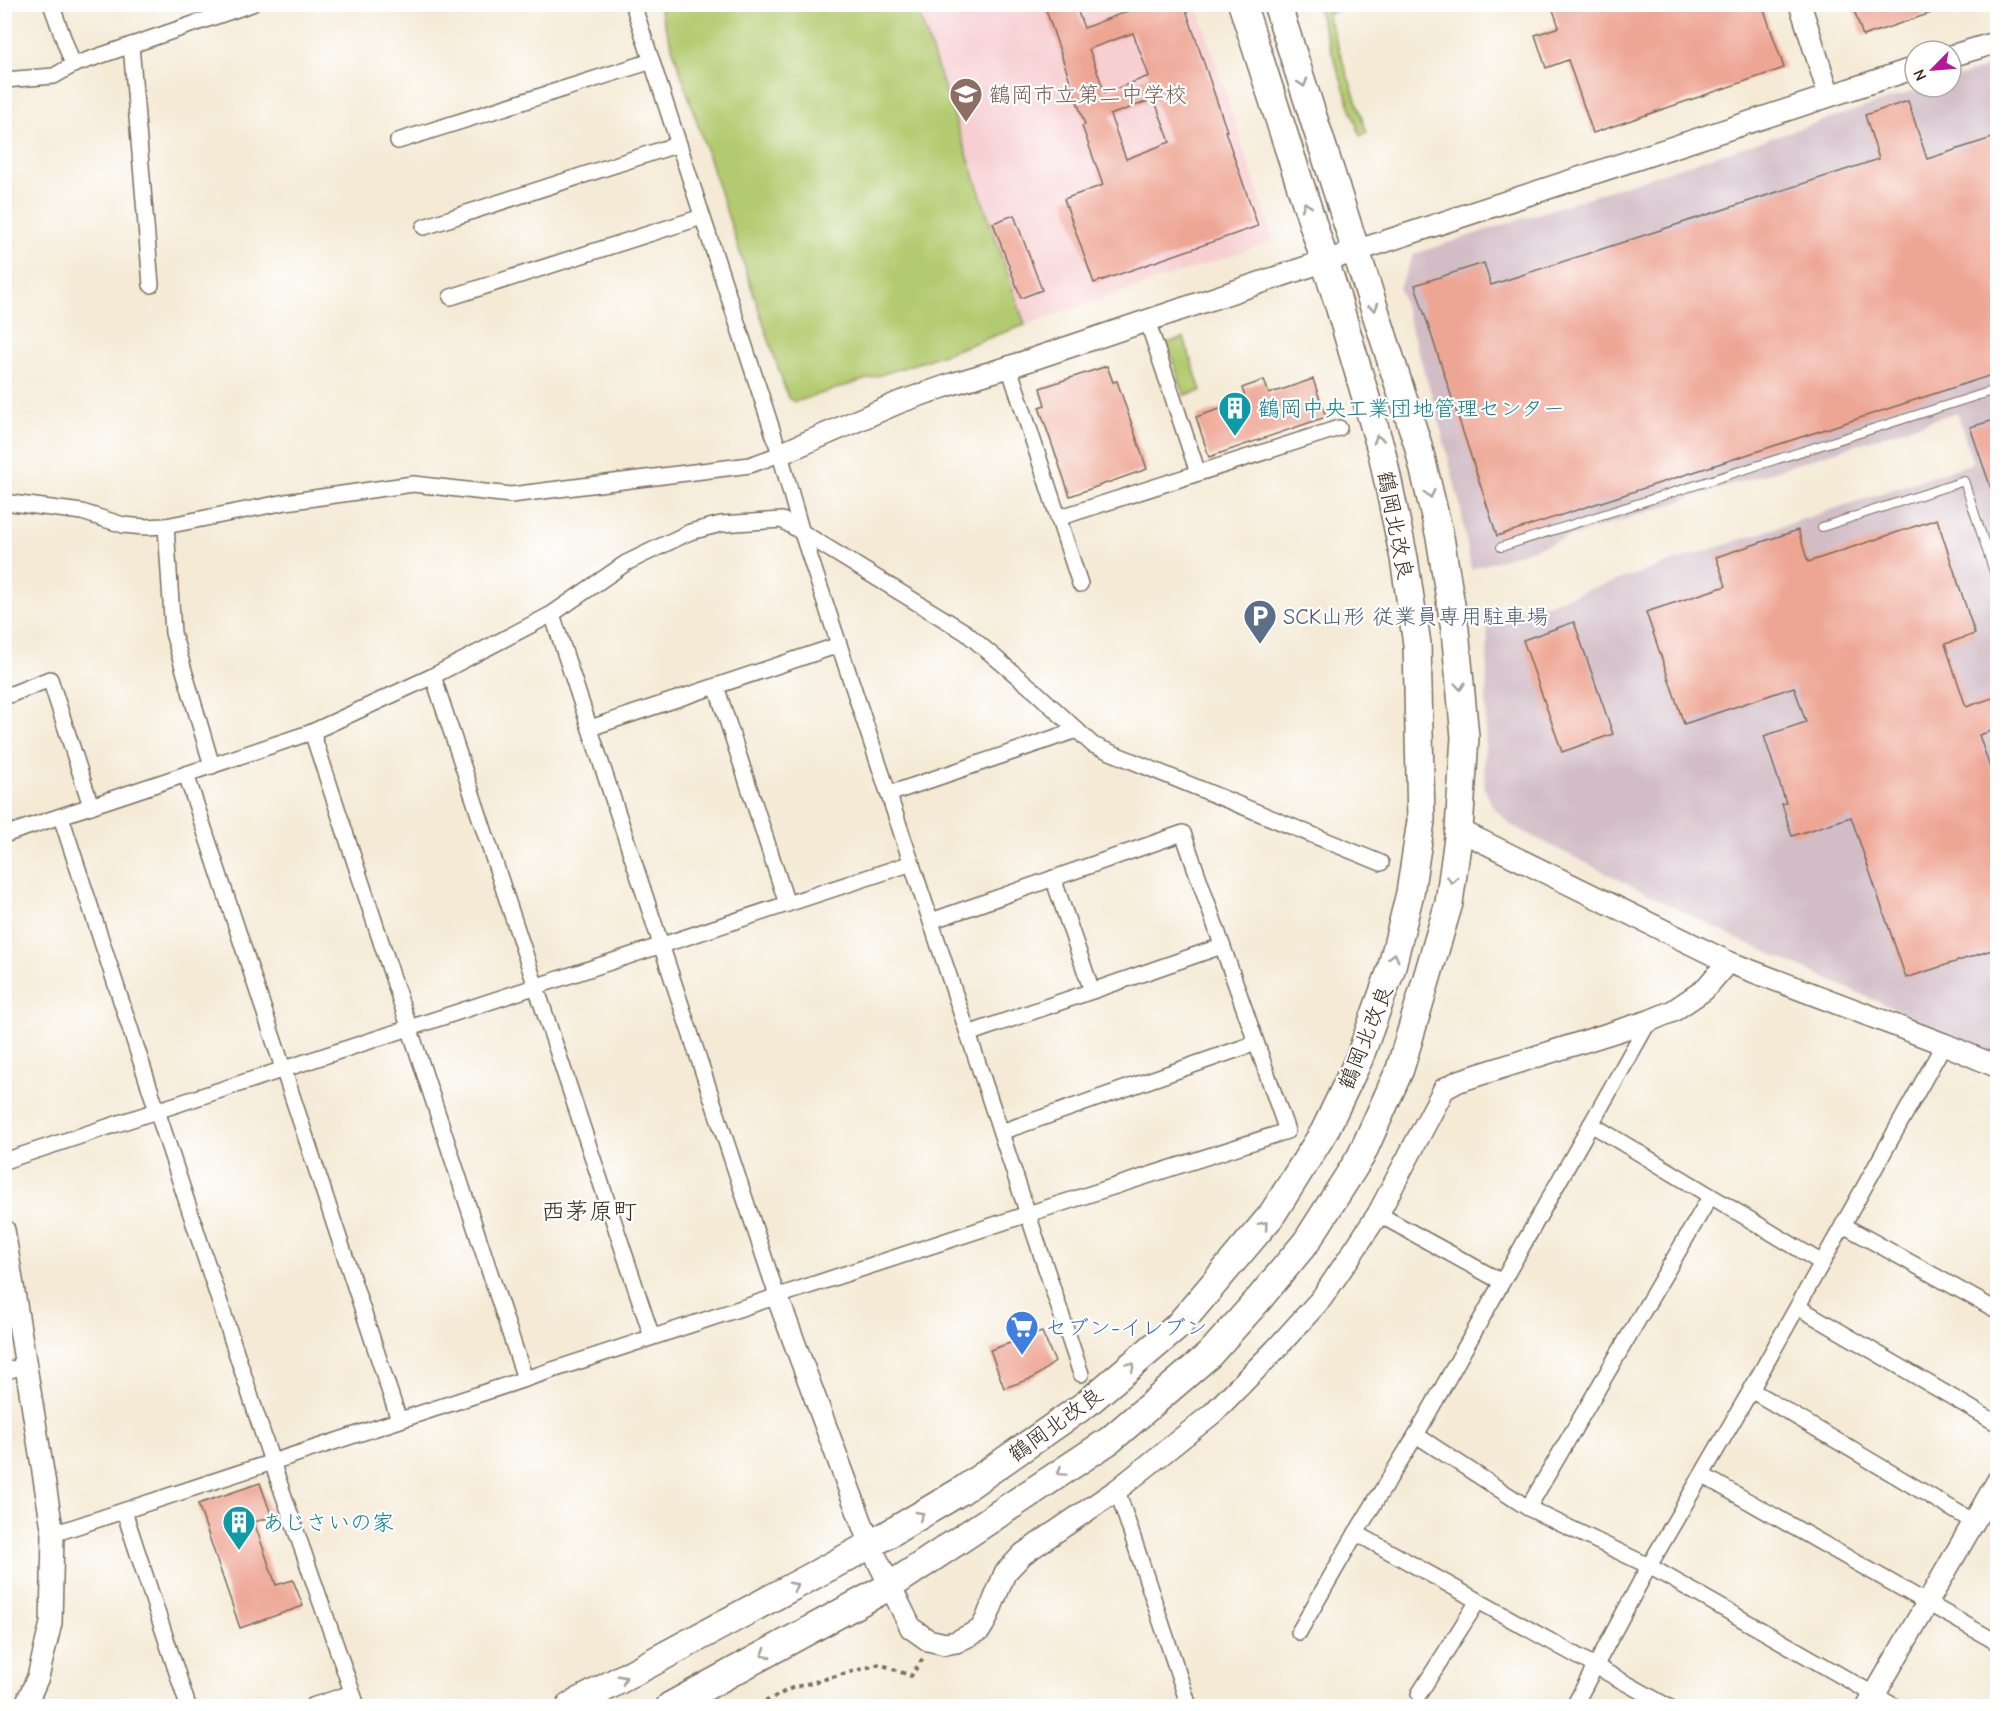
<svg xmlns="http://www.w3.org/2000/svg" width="2002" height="1711" font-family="'Comic Neue','Klee One',sans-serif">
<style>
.built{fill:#f7cfd1}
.industrial{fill:#d2bdc6}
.green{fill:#b3cb70;stroke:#777a47;stroke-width:1.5}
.building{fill:#eea694;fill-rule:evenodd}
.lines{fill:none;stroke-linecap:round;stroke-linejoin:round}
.lane-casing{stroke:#7c6d5e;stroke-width:10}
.street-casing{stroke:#7c6d5e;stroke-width:18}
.secondary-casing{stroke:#7c6d5e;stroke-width:24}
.highway-casing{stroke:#7c6d5e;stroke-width:30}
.path{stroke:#7c6d5e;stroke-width:4;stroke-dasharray:4.5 4.5;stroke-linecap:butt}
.lane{stroke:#fff;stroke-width:8}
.street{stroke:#fff;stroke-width:15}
.secondary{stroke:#fff;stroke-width:21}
.highway{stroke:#fff;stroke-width:27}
.oneway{stroke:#a79f9a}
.labels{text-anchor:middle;stroke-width:4.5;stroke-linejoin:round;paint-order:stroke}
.education-label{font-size:22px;fill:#785e54;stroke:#fff;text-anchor:start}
.culture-label{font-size:22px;fill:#0d838f;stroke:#fff;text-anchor:start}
.street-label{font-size:22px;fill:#3b2a1e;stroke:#fff}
.service-label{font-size:22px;fill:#4e5e75;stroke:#fff;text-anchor:start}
.shop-label{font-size:22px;fill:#366cbe;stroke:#fff;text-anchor:start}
.neighbourhood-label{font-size:24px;fill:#3b2a1e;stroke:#fff}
</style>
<rect width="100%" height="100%" fill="#fff"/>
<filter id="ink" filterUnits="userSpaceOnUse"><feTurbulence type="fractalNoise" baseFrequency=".0167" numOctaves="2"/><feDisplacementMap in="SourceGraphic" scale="12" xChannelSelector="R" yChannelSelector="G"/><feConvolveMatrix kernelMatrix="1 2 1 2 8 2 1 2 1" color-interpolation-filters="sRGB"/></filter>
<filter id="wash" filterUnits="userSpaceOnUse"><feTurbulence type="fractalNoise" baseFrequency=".008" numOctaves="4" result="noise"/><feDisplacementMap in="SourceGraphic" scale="24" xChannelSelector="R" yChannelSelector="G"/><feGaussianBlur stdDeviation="1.35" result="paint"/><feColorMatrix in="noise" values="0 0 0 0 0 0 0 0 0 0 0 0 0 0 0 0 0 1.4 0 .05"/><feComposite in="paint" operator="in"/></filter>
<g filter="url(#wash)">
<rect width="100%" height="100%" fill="#f4ead5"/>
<path class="built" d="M657,5H1197L1274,241L1025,325L927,360L795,402L788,398Z"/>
<path class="industrial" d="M1997,64V1055L1738,939L1512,826L1493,807L1484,788L1488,623L1973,463L1957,412L1471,569L1460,505L1435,406L1399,288L1414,254L1927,87H1951V79Z"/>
<g class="green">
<path d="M678,4L916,5L1025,325L927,360L795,402L788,398L660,10Z"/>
<path d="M1316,5H1353L1327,14L1367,133L1360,136Z"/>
<path d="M1184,338L1201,391L1184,395L1167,343Z"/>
</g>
<g id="blocks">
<g class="building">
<path d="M1044,4H1075L1084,28L1128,11L1125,4H1184L1227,131H1225L1258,226L1094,283L1064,199L1103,185L1082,126L1085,125ZM1133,33L1149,76L1105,93L1089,49ZM1154,99L1170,142L1126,159L1110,115Z"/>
<path d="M1551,4H1762L1784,68L1593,133L1568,60L1546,68L1535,35L1559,27Z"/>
<path d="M1852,4H1948L1949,7L1863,36Z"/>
<path d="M1908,101L1927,159L1998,136V373L1497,536L1415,285L1484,263L1491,285L1879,159L1865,115Z"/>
<path d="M1014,215L1042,290L1021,298L993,223Z"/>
<path d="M1107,366L1113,382L1117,381L1147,469L1070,496L1039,407L1045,405L1040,388Z"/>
<path d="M1313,379L1326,417L1209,457L1196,417L1246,400L1242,388L1264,380L1269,394Z"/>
<path d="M1998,419V499L1995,500L1970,427Z"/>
<path d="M1937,519L1975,634L1945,644L1966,707L1998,696V729L1979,735L1998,791V948L1906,978L1851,817L1792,836L1782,804L1786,803L1764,736L1806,722L1794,687L1684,724L1646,612L1726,586L1716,557L1798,530L1808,562Z"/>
<path d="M1574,622L1613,734L1562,752L1523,640Z"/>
<path d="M1042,1332L1055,1362L1033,1378L1004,1388L990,1350Z"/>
<path d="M260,1483L272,1517L254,1522L276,1585L293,1580L303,1606L240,1628L198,1504Z"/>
</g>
</g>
</g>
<g filter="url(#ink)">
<use href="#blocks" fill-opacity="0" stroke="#7c6d5e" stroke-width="1.5"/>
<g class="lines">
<defs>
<g id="lane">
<path d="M1822,527L1964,481L1998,584"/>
<path d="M1501,547L1998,389"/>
</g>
<g id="street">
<path d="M51,4L73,65"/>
<path d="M633,4L780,454L801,530L1081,1374"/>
<path d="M131,45L151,285"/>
<path d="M4,80L54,76L73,65L252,4"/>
<path d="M398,141L652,61"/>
<path d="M424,227L679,144"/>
<path d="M451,297L702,217"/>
<path d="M1147,320L1198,473"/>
<path d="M1009,367L1080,584"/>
<path d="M4,502L82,512L123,525L145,527L166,526L286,502L413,484L511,495L750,465L780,454"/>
<path d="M1058,518L1339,428"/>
<path d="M166,526L173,633L212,766"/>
<path d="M552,614L777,1296"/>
<path d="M433,676L652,1337"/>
<path d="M716,686L787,904"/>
<path d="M4,697L50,679L91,806"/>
<path d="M590,728L839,645"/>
<path d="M312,732L525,1379"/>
<path d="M186,774L399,1420"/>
<path d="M889,794L1077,730"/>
<path d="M61,817L272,1462L357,1706"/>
<path d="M4,835L312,732L433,676L552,614L626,563L690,532L721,524L782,520L965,632L1036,692L1093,745L1381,863"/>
<path d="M1053,878L1092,991"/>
<path d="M968,1034L1222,946"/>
<path d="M1591,1124L1822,1263"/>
<path d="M1001,1132L1256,1043"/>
<path d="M4,1161L912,863"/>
<path d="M1378,1214L1502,1282"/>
<path d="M1843,1225L1998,1311"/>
<path d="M1798,1307L1998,1424"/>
<path d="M4,1372L26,1365"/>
<path d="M1751,1390L1974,1522"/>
<path d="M1416,1435L1528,1508L1649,1566L1894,1706"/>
<path d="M1702,1475L1998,1643"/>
<path d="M1117,1490L1189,1706"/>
<path d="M1528,1508L1710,1197"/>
<path d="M124,1511L188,1706"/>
<path d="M1356,1533L1667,1706"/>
<path d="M53,1534L1028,1214L1287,1131L1183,833L931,921"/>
<path d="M1299,1632L1356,1533L1416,1435L1649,1021"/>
<path d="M1419,1694L1478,1601"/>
<path d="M312,1706L352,1693"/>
<path d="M1574,1706L1649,1566L1751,1390L1944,1044"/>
</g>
<g id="secondary">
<path d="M1800,4L1829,95"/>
<path d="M1951,56L1998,42"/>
<path d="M780,454L900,402L952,384L1009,367L1301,269L1915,68"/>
<path d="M1459,830L1728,962L1944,1044L1998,1067"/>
<path d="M4,1230L53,1534L51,1623L38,1677L25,1706"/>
<path d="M777,1296L870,1545L911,1628L928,1640L945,1644L956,1642L980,1630L986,1620L1005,1573L1023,1554L1117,1490L1213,1413L1275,1350L1321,1299L1351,1255L1378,1214L1444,1089L1459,1081L1649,1021L1673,1011L1704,990L1728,962"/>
<path d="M1868,1706L1998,1480"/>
</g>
<g id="highway">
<path d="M571,1706L870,1545L961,1491L1086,1404L1178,1326L1271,1216L1324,1132L1359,1059L1391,970L1410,893L1421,821L1417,644L1404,558L1382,453L1338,302L1242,4"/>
<path d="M670,1706L890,1586L1110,1440L1209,1355L1259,1299L1307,1241L1361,1156L1400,1069L1449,903L1459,830L1465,737L1455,630L1440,537L1418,445L1277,4"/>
</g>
</defs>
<use href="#lane" class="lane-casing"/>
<use href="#street" class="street-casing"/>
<use href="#secondary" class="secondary-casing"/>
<use href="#highway" class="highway-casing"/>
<path class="path" d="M757,1706L792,1688L880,1664L911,1676L923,1658"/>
<use href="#lane" class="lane"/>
<use href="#street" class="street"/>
<use href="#secondary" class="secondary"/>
<use href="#highway" class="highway"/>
</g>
<defs><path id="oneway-chevron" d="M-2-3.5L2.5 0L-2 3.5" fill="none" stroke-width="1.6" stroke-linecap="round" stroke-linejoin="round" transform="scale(1.5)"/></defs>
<g class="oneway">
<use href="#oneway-chevron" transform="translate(1303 83) rotate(72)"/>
<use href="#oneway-chevron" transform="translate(1306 206) rotate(-108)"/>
<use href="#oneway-chevron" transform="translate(1374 307) rotate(72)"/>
<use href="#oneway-chevron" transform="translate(1378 439) rotate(-106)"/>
<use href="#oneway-chevron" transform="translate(1430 494) rotate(77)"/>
<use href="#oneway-chevron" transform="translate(1460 686) rotate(85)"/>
<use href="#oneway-chevron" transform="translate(1452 880) rotate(98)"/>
<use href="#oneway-chevron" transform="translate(1394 957) rotate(-76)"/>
<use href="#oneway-chevron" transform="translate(1264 1225) rotate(-50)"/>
<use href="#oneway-chevron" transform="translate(1131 1366) rotate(-40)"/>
<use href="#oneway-chevron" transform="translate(1061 1472) rotate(146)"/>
<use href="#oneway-chevron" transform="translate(920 1515) rotate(-30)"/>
<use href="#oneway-chevron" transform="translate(794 1586) rotate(-28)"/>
<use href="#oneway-chevron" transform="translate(765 1654) rotate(151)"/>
<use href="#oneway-chevron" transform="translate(623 1679) rotate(-28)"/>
</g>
</g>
<defs>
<symbol id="school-pin" viewBox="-11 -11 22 30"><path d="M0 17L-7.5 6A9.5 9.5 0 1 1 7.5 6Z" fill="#8d6e63" stroke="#fff"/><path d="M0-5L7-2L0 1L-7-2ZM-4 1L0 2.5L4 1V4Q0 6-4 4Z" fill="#fff"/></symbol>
<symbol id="building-pin" viewBox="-11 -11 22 30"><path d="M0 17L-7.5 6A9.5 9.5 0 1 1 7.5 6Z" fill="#0f9aa8" stroke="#fff"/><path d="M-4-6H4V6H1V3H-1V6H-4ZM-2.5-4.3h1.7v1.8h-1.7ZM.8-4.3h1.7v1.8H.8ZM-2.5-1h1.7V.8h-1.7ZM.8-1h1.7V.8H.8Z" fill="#fff"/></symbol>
<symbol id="parking-pin" viewBox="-11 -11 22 30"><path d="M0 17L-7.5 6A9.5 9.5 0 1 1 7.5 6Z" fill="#5c6f8a" stroke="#fff"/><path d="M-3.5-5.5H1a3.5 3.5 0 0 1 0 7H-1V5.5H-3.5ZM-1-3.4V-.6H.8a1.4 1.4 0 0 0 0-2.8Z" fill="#fff"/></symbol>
<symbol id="supermarket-pin" viewBox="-11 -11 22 30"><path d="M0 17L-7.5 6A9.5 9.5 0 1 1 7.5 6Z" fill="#3f7fe0" stroke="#fff"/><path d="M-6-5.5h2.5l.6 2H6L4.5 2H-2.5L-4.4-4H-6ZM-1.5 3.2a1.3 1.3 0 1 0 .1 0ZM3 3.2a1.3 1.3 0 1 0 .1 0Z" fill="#fff"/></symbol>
</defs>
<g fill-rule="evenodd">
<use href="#school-pin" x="947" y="75" width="38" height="52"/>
<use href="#building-pin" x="1216" y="389" width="38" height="52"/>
<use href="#parking-pin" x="1241" y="597" width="38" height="52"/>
<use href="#supermarket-pin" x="1003" y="1308" width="38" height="52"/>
<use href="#building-pin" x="220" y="1503" width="38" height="52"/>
</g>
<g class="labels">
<g class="education-label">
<text x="989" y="102">鶴岡市立第二中学校</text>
</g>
<g class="culture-label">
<text x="1258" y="416">鶴岡中央工業団地管理センター</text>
<text x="262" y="1530">あじさいの家</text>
</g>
<g class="street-label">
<text transform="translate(1396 525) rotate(79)" y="8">鶴岡北改良</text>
<text transform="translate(1365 1037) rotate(-68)" y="8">鶴岡北改良</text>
<text transform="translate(1055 1424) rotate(-36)" y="8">鶴岡北改良</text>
</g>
<g class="service-label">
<text x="1283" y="624">SCK山形 従業員専用駐車場</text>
</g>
<g class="shop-label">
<text x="1045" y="1335">セブン-イレブン</text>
</g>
<g class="neighbourhood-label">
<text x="589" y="1219">西茅原町</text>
</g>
</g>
<rect width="2002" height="1711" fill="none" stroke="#fff" stroke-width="24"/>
<g transform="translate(1933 69) rotate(245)"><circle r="28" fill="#ffffff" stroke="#b1aaa5" stroke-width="1.5"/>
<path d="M0-4.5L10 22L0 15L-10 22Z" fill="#b5179e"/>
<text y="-9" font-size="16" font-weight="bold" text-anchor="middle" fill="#3b2a1e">N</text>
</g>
</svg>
